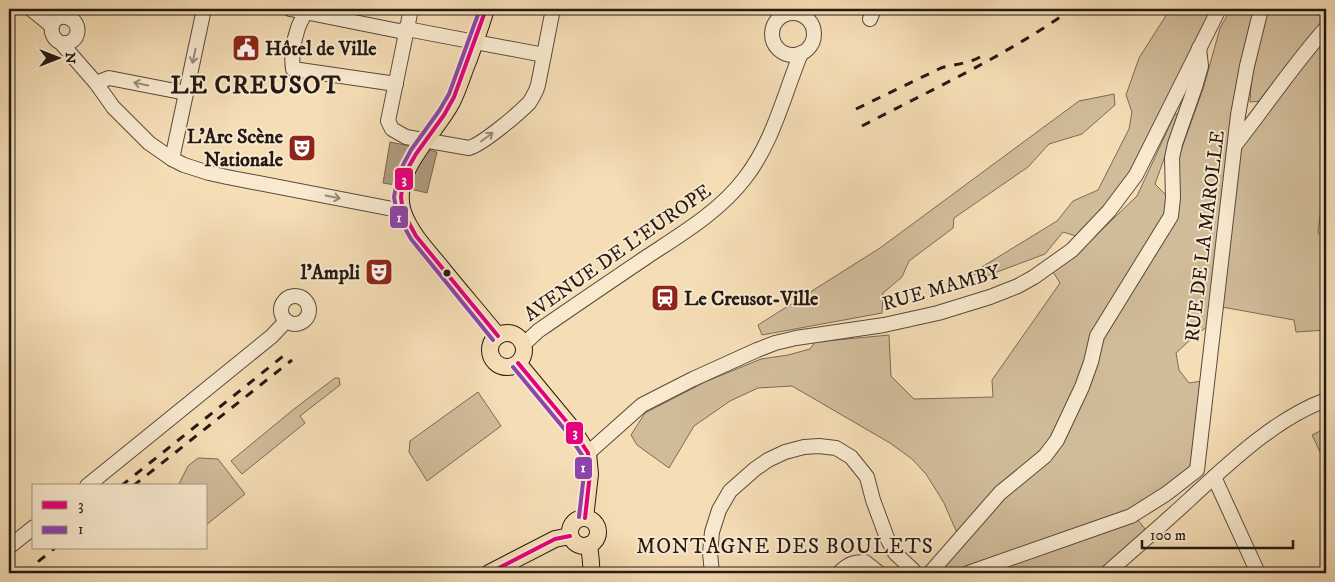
<svg xmlns="http://www.w3.org/2000/svg" width="1335" height="582" font-family="'IM FELL DW Pica',serif">
<style>
.green{fill:#d1bc9a;stroke:#7a6a57}
.water{fill:#ae9a7e;stroke:#776654}
.lines{fill:none;stroke-linecap:round;stroke-linejoin:round}
.minor-casing{stroke:#584a3c;stroke-width:16}
.major-casing{stroke:#241914;stroke-width:18}
.minor{stroke:#f8e9cf;stroke-width:14}
.major{stroke:#f5ddb5;stroke-width:16}
.rail{stroke:#241914;stroke-width:3;stroke-dasharray:9 9;stroke-linecap:butt}
.bus-1-casing{stroke:#f8e9cf;stroke-width:8}
.bus-2-casing{stroke:#f8e9cf;stroke-width:8}
.bus-1{stroke:#e5007d;stroke-width:4}
.bus-2{stroke:#8e44ad;stroke-width:4}
.oneway{stroke:#998b7b}
.bus-dot{fill:#241914;stroke:#f8e9cf;stroke-width:2}
.labels{text-anchor:middle;stroke-width:4;stroke-linejoin:round;paint-order:stroke}
.poi-label{font-size:20px;font-weight:bold;fill:#241914;stroke:#f8e9cf;text-anchor:start}
.street-label{font-size:20px;fill:#241914;stroke:#f8e9cf}
.neighbourhood-label{font-size:21px;letter-spacing:1px;fill:#241914;stroke:#f8e9cf}
.district-label{font-size:25px;font-weight:bold;letter-spacing:1px;fill:#241914;stroke:#f8e9cf}
.line-badge{stroke:#f8e9cf;stroke-width:2}
.badge-label{font-size:14px;text-anchor:middle;font-weight:bold;fill:#fff}
</style>
<rect width="100%" height="100%" fill="#f5ddb5"/>
<filter id="stains"><feTurbulence type="fractalNoise" baseFrequency=".004" numOctaves="4"/><feColorMatrix values="0 0 0 0 .2 0 0 0 0 .09 0 0 0 0 .02 0 0 0 .5 -.17"/></filter>
<radialGradient id="worn" r=".72"><stop offset=".6" stop-color="#630" stop-opacity="0"/><stop offset="1" stop-color="#630" stop-opacity=".3"/></radialGradient>
<g class="green">
<path d="M1183,9H1212L1131,170L1106,207L1076,236L1063,232L1045,254L981,278L972,273L1057,221L1073,201L1098,190L1129,129L1132,112L1126,95L1139,58L1167,14H1178Z"/>
<path d="M1231,9H1255L1208,326L1191,339L1176,353L1179,370L1189,383L1202,381L1190,470L1160,492L1127,510L950,573H938L994,506L1043,463L1103,337L1173,223L1178,159L1204,86L1220,28Z"/>
<path d="M1267,9H1326V23L1262,101L1250,102C1251,70 1259,39 1267,9Z"/>
<path d="M1326,37V167L1318,233L1326,236V330L1296,332L1294,320L1222,307L1237,159L1242,144L1313,50Z"/>
<path d="M1114,94L1115,105L1082,134L1049,144L1028,167L954,218L953,228L909,261L902,277L883,293L882,313L762,335L758,325L880,248L1079,101Z"/>
<path d="M1175,114H1180L1155,184L1166,195V213L1086,361L1053,436L1041,452L957,533L944,503L926,474L912,459L890,443L792,386L758,388L730,401L694,426L669,468L637,445L631,435L645,413L705,382L761,359L788,355L810,349L815,342L889,335L891,376L914,399L993,397L992,380L1060,283L1053,272L1090,241L1137,196Z"/>
<path d="M335,378H339L340,385L300,416L305,423L242,474L231,461L294,409Z"/>
<path d="M478,392L501,426L427,481L409,452L410,441Z"/>
<path d="M1326,428V457L1323,458L1312,435Z"/>
<path d="M198,458L218,459L245,494L206,525V486H178L188,466Z"/>
<path d="M1137,519L1146,530L1099,573H983Z"/>
</g>
<g class="water">
<path d="M390,142L410,146L395,185L383,183Z"/>
<path d="M426,149L437,152L427,193L406,188Z"/>
</g>
<g class="lines">
<defs>
<g id="minor">
<path d="M31,9L52,26"/>
<path d="M290,9L399,31L407,29L544,55"/>
<path d="M306,9C305,16 300,21 298,28C294,40 291,56 293,69L396,84"/>
<path d="M411,9L388,121L392,129L406,137L469,148C483,144 518,114 529,103C533,97 536,92 538,85L553,9"/>
<circle cx="793" cy="34" r="21"/>
<path d="M870,19L874,9"/>
<path d="M61,43C81,46 83,20 66,17C50,15 46,36 61,43L96,83L113,107L149,143L172,159L184,165L209,173L227,177L403,211"/>
<path d="M96,83L109,78L186,93"/>
<path d="M1235,145C1266,106 1293,65 1326,28"/>
<path d="M172,159L204,9"/>
<circle cx="295" cy="310" r="14"/>
<path d="M523,345L538,331C574,306 611,281 648,256C683,233 720,211 745,178C773,142 784,95 801,53"/>
<path d="M588,453L642,405L693,379L757,350L775,343L796,338L884,325L938,313L990,297L1018,286L1034,277L1072,250L1109,211L1136,175L1219,9"/>
<path d="M1214,477L1258,573"/>
<path d="M87,486L272,336L286,321"/>
<path d="M9,547L34,527"/>
<path d="M712,573L710,553L712,532L719,510L730,491L755,469L768,460L785,452L804,447L819,446L836,448L851,457L867,477L873,500L887,538L895,553L913,570V573"/>
<path d="M839,573C848,564 853,562 865,562L879,573"/>
<path d="M930,573L1000,493L1045,456L1057,440L1082,387L1091,362L1097,336L1171,216L1173,198L1172,158L1175,144L1195,87L1201,66L1199,48"/>
<path d="M968,573L1131,516L1166,494L1197,470L1238,115L1247,66L1261,9"/>
<path d="M1107,573C1135,548 1163,524 1190,499C1229,463 1276,418 1326,400"/>
</g>
<g id="major">
<path d="M486,9C481,26 475,42 469,59C463,73 459,88 452,102C435,135 390,171 403,212C411,235 430,253 444,271C462,293 480,314 498,336"/>
<circle cx="507" cy="350" r="17"/>
<path d="M518,363L571,427L588,453L590,474L585,518"/>
<circle cx="584" cy="532" r="14"/>
<path d="M589,545C590,554 592,564 591,573"/>
<path d="M489,573L555,539L570,536"/>
</g>
</defs>
<use href="#minor" class="minor-casing"/>
<use href="#major" class="major-casing"/>
<use href="#minor" class="minor"/>
<use href="#major" class="major"/>
<g class="rail">
<path d="M856,109L941,68C954,64 968,64 980,57"/>
<path d="M862,126C933,89 1007,55 1072,9"/>
<path d="M121,486L287,353"/>
<path d="M133,486L292,360"/>
<path d="M24,573L55,548"/>
</g>
<defs>
<g id="bus-1">
<path d="M486,9L454,97L444,115L416,154L408,168L403,182L401,197L403,212L416,236L498,336"/>
<path d="M518,363L571,427L588,453L590,474L585,518"/>
<path d="M489,573L555,539L570,536"/>
</g>
<g id="bus-2">
<path d="M480,9L449,94L439,111L411,150L403,165L397,181L394,197L397,214L411,239L493,340"/>
<path d="M513,367L566,431L582,455L584,474L579,517"/>
</g>
</defs>
<use href="#bus-1" class="bus-1-casing"/>
<use href="#bus-2" class="bus-2-casing"/>
<use href="#bus-1" class="bus-1"/>
<use href="#bus-2" class="bus-2"/>
</g>
<defs><path id="oneway-shaft" d="M-6 0H5M1.5-3L5.5 0L1.5 3" fill="none" stroke-width="1.6" stroke-linecap="round" stroke-linejoin="round" transform="scale(1.25)"/></defs>
<g class="oneway">
<use href="#oneway-shaft" transform="translate(194 56) rotate(102)"/>
<use href="#oneway-shaft" transform="translate(141 84) rotate(-169)"/>
<use href="#oneway-shaft" transform="translate(487 137) rotate(-37)"/>
<use href="#oneway-shaft" transform="translate(333 197) rotate(11)"/>
</g>
<defs>
<symbol id="civic-square" viewBox="-11 -11 22 22"><rect x="-9" y="-9" width="18" height="18" rx="4" fill="#8f2418" stroke="#f8e9cf"/><path d="M-.6-6.5H3V-4.5H.6V-3L4-1V1h2V6H-6V1h2V-1L-.6-3ZM-1.2 2.5V6h2.4V2.5Z" fill="#fff"/></symbol>
<symbol id="theatre-square" viewBox="-11 -11 22 22"><rect x="-9" y="-9" width="18" height="18" rx="4" fill="#8f2418" stroke="#f8e9cf"/><path d="M-5-5.5Q0-4 5-5.5V0Q5 5 0 6Q-5 5-5 0ZM-3.3-2.5H-1v1.5H-3.3ZM1-2.5H3.3v1.5H1ZM-2.8 1Q0 5.5 2.8 1Z" fill="#fff"/></symbol>
<symbol id="station-square" viewBox="-11 -11 22 22"><rect x="-9" y="-9" width="18" height="18" rx="4" fill="#8f2418" stroke="#f8e9cf"/><path d="M-3-6H3Q5-6 5-4V2Q5 4 3 4L4.5 6H3L1.5 4h-3L-3 6H-4.5L-3 4Q-5 4-5 2V-4Q-5-6-3-6ZM-3.5-4v3h7v-3ZM-3.5 1v1.5H-2V1ZM2 1v1.5H3.5V1Z" fill="#fff"/></symbol>
</defs>
<g fill-rule="evenodd">
<use href="#civic-square" x="230" y="32" width="32" height="32"/>
<use href="#theatre-square" x="286" y="132" width="32" height="32"/>
<use href="#theatre-square" x="363" y="256" width="32" height="32"/>
<use href="#station-square" x="649" y="282" width="32" height="32"/>
</g>
<circle class="bus-dot" cx="447" cy="273" r="4.5"/>
<g class="labels">
<g class="poi-label">
<text x="265" y="55">Hôtel de Ville</text>
<text x="283" y="143" text-anchor="end">L'Arc Scène<tspan x="283" dy="23">Nationale</tspan></text>
<text x="360" y="279" text-anchor="end">l'Ampli</text>
<text x="684" y="305">Le Creusot-Ville</text>
</g>
<g class="street-label">
<text transform="translate(1204 236) rotate(-83)" y="7">RUE DE LA MAROLLE</text>
<text transform="translate(617 252) rotate(-35)" y="7">AVENUE DE L'EUROPE</text>
<text transform="translate(941 287) rotate(-16)" y="7">RUE MAMBY</text>
</g>
<g class="neighbourhood-label">
<text x="785" y="553">MONTAGNE DES BOULETS</text>
</g>
<g class="district-label">
<text x="256" y="93">LE CREUSOT</text>
</g>
</g>
<g class="line-badge">
<rect x="394" y="167" width="20" height="24" rx="5" fill="#e5007d"/>
<rect x="389" y="205" width="20" height="24" rx="5" fill="#8e44ad"/>
<rect x="565" y="421" width="19" height="24" rx="5" fill="#e5007d"/>
<rect x="574" y="456" width="19" height="24" rx="5" fill="#8e44ad"/>
</g>
<g class="badge-label">
<text x="404" y="184">3</text>
<text x="399" y="222">1</text>
<text x="575" y="437">3</text>
<text x="583" y="472">1</text>
</g>
<rect width="1335" height="582" fill="none" stroke="#f5ddb5" stroke-width="30"/>
<rect x="10" y="10" width="1315" height="562" fill="none" stroke="#241914" stroke-width="2.5"/>
<rect x="15" y="15" width="1305" height="552" fill="none" stroke="#241914"/>
<rect x="32" y="484" width="175" height="65" fill="#f8e9cf" stroke="#a39684"/>
<rect x="42" y="501" width="25" height="8" fill="#e5007d" stroke="#a39684"/>
<text x="78" y="510" font-size="15" fill="#241914">3</text>
<rect x="42" y="526" width="25" height="8" fill="#8e44ad" stroke="#a39684"/>
<text x="78" y="534" font-size="15" fill="#241914">1</text>
<g transform="translate(58 58) rotate(90)" stroke="#f8e9cf" stroke-width="4" paint-order="stroke">
<path d="M0-4L9 19L0 12L-9 19Z" fill="#241914"/>
<text y="-8" font-size="14" font-weight="bold" text-anchor="middle" fill="#241914">N</text>
</g>
<path d="M1142 540v8h151v-8" fill="none" stroke="#241914" stroke-width="2.5"/>
<text x="1150" y="540" font-size="15" fill="#241914" stroke="#f8e9cf" stroke-width="4" paint-order="stroke">100 m</text>
<rect width="100%" height="100%" filter="url(#stains)"/>
<rect width="100%" height="100%" fill="url(#worn)"/>
</svg>
